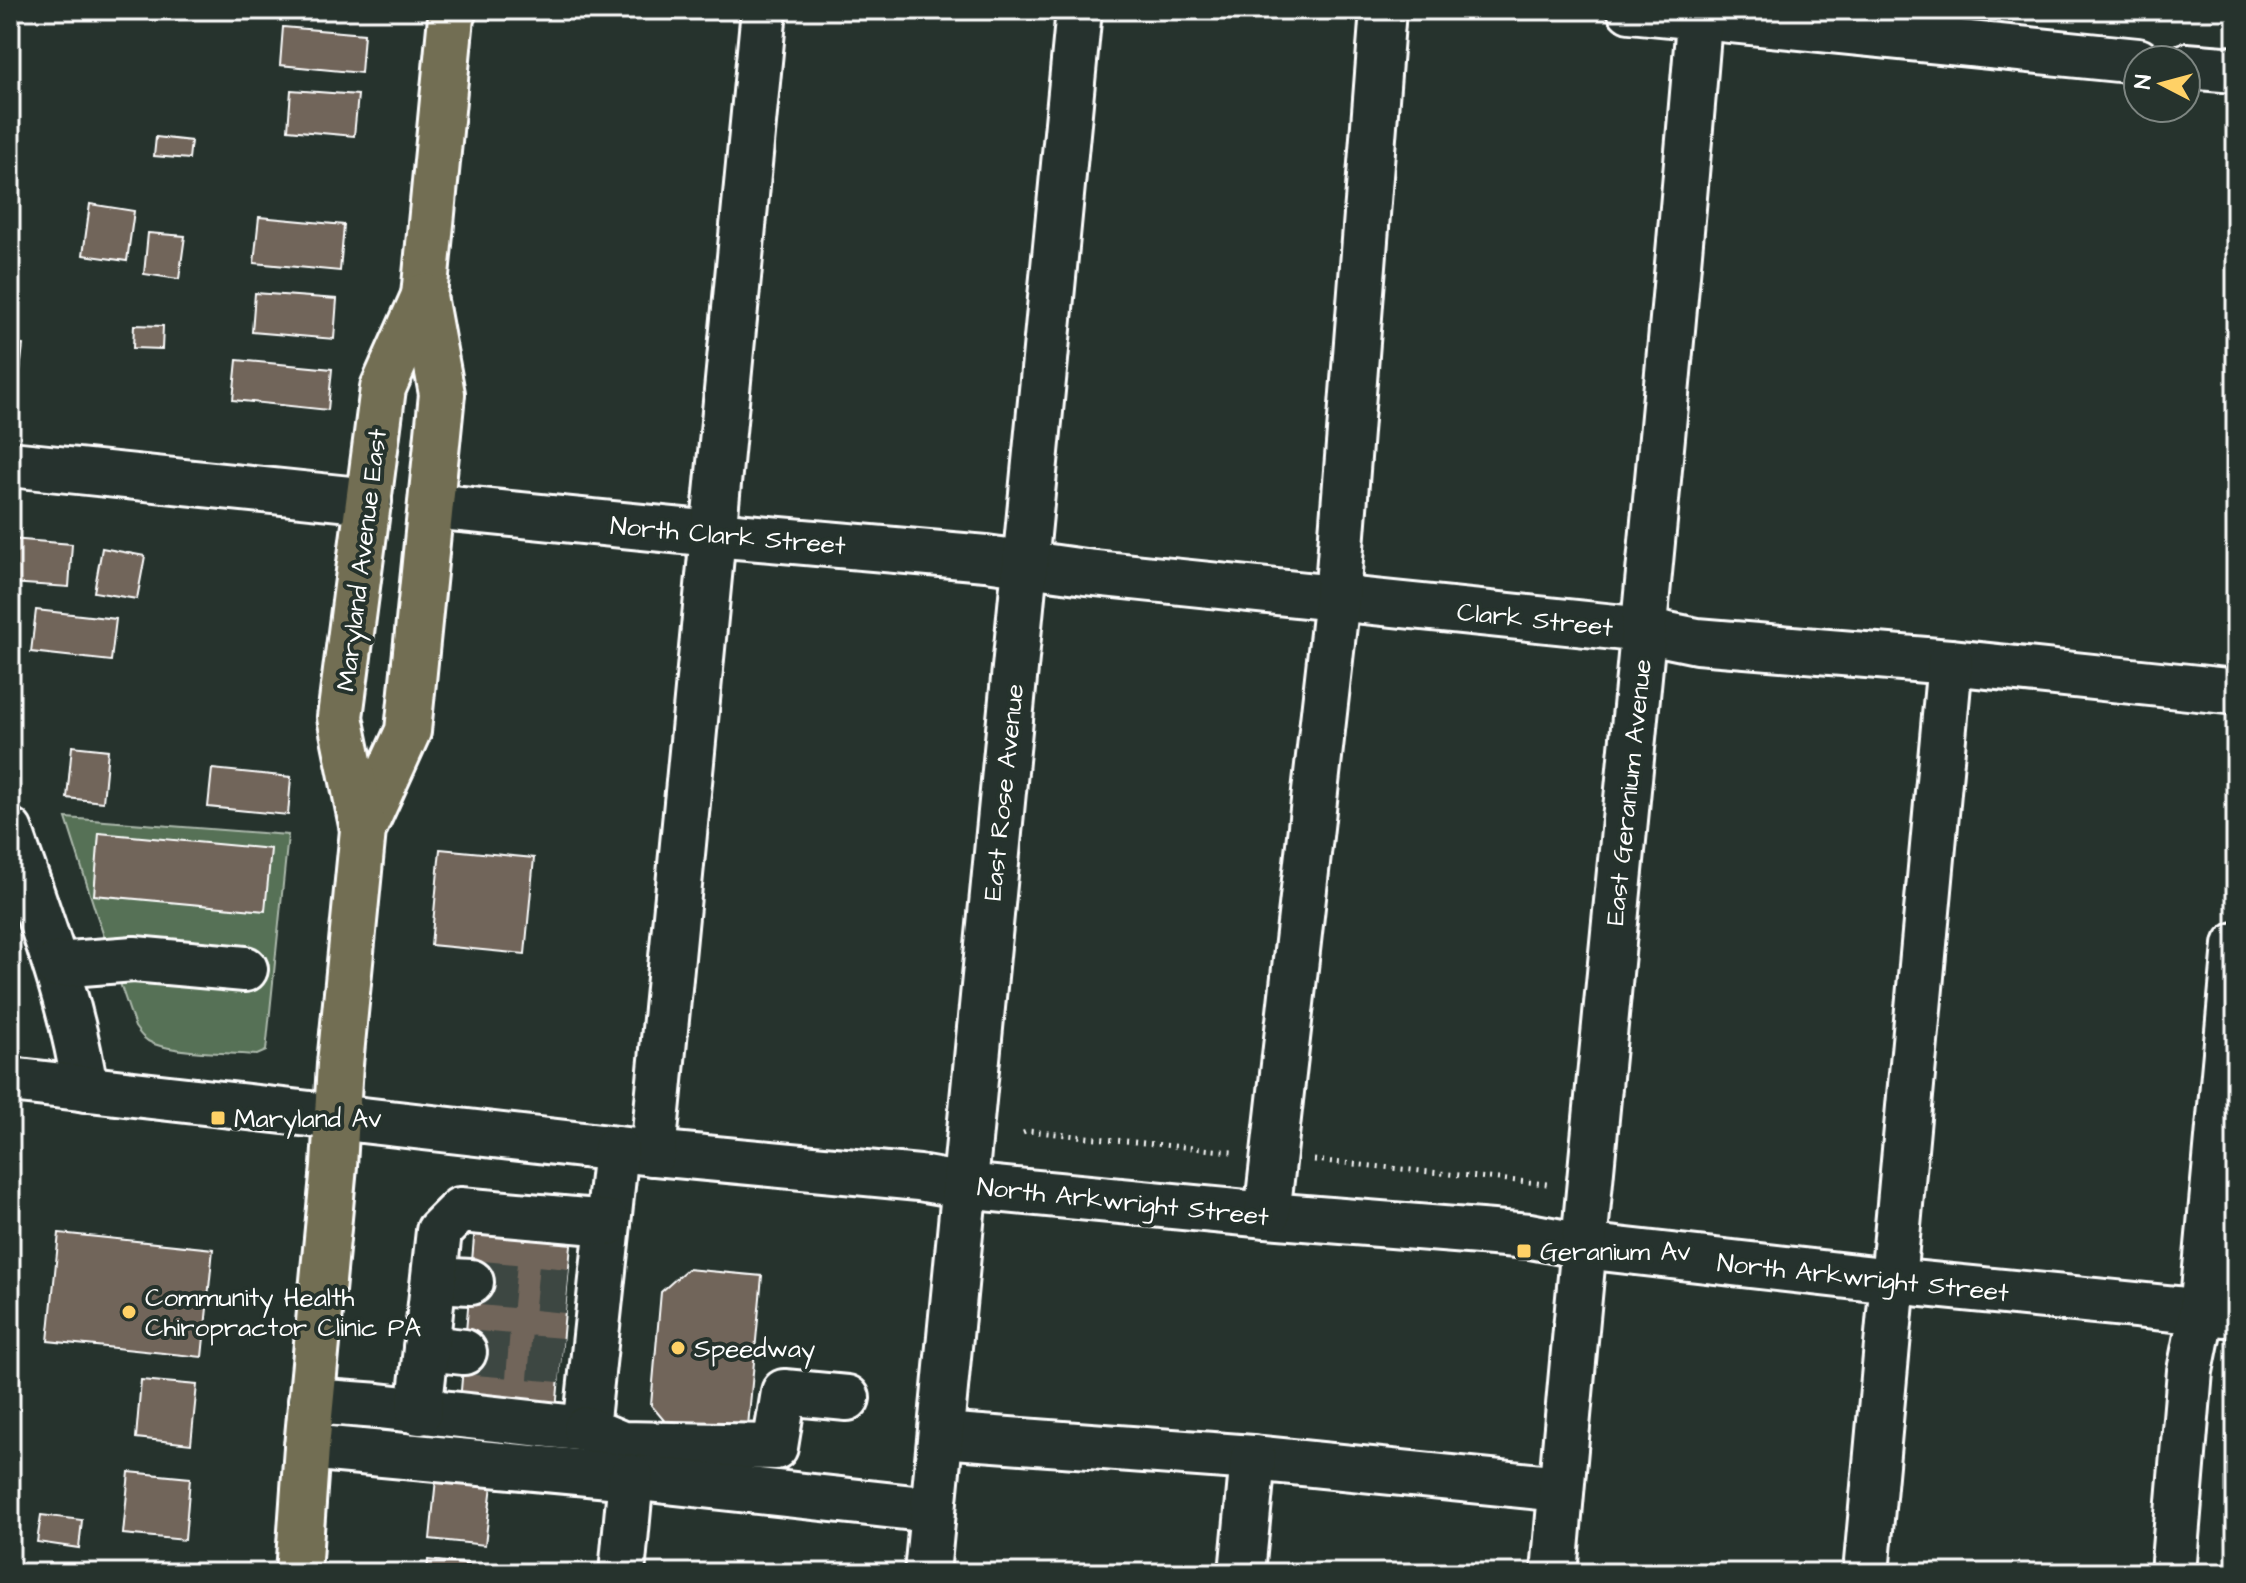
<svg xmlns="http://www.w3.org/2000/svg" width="2246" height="1583" font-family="'Architects Daughter',sans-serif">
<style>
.grass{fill:#577157;stroke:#abb8ab;stroke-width:2}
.building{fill:#71655a;stroke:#fff;stroke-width:2}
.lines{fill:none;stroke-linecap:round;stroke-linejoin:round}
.minor-tunnel{stroke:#3c4742;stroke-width:44;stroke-dasharray:44 22;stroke-linecap:butt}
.minor-casing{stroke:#fff;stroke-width:50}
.major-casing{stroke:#fff;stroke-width:50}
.path{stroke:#fff;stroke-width:5;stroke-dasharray:2 6;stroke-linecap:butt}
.minor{stroke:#26332d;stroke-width:44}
.major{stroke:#726e52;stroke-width:44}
.poi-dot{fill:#ffd166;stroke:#26332d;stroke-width:3}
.labels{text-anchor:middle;stroke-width:8;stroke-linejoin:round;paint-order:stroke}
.street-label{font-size:26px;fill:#fff;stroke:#26332d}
.poi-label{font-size:26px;fill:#fff;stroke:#26332d;text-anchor:start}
</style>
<rect width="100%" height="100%" fill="#26332d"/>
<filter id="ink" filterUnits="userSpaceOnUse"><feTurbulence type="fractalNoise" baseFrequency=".0125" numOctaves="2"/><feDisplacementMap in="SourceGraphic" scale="16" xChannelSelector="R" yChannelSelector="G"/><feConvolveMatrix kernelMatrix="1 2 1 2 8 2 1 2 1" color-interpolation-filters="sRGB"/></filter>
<g filter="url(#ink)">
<path class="grass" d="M66,818L288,835L266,1051L257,1055C229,1053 178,1053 154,1044C145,1041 140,1034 135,1027L96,913Z"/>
<g class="building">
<path d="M283,27L364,34L361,73L280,65Z"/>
<path d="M291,90L358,95L354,136L288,130Z"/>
<path d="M156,137L191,141L189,159L154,156Z"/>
<path d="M90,204L134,211L127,261L83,255Z"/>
<path d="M259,217L344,225L340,271L254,263Z"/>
<path d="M148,233L185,236L179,279L144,274Z"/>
<path d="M255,293L337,299L334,339L252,332Z"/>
<path d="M134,325L163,326L162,349L133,348Z"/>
<path d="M10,343L23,345L17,398L10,397Z"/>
<path d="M237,360L332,369L328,410L233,400Z"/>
<path d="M10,539L72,544L69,587L10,583Z"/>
<path d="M102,548L145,556L137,599L94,592Z"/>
<path d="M36,610L116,619L111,661L31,652Z"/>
<path d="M72,746L108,750L103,802L67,798Z"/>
<path d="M212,769L291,777L288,815L208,807Z"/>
<path d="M99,833L271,849L265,911L94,895Z"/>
<path d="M440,849L534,858L525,954L431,945Z"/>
<path d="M475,1226L572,1234L556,1410L460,1402Z"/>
<path d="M59,1233L213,1249L202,1357L48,1341Z"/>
<path d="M687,1269L762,1276L747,1437L672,1430L651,1405L661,1292Z"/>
<path d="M141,1380L197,1385L191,1444L136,1438Z"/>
<path d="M129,1472L190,1478L185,1540L123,1534Z"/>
<path d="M436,1479L492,1485L485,1545L430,1539Z"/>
<path d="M41,1515L82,1520L79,1548L37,1542Z"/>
<path d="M428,1560L491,1567L490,1573H427Z"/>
</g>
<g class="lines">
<g class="minor-tunnel">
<path d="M471,1282L567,1291"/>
<path d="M464,1352L561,1360"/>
</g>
<defs>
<g id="minor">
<path d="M1630,10L2138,61"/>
<path d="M2186,66L2236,70"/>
<path d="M10,464L369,501"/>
<path d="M431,506L713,534L986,558L1085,572L1644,630L1697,641L1950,662L2236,692"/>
<path d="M10,831C39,916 72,1000 85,1089"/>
<path d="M56,965L134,959L245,969"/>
<path d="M10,1080L653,1153L919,1178L964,1186L1267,1215L1530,1236L1583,1246L1892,1281L2236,1315"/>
<path d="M653,1153L764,10"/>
<path d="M1267,1215L1337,598L1383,10"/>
<path d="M434,1280L471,1282"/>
<path d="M426,1348L464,1352"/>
<path d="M311,1401L379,1406L586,1429L616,1149"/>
<path d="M419,1412L439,1231L460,1210L608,1223"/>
<path d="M586,1429L622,1444L775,1447L784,1392L847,1398"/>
<path d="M941,1435L1253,1458L1561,1489"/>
<path d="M307,1447L631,1477L932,1510"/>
<path d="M622,1573L631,1477"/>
<path d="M927,1573L1079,10"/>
<path d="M1242,1573L1253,1458"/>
<path d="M1554,1573C1599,1052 1657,532 1700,10"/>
<path d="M1866,1573L1950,662"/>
<path d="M2173,1573L2190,1371L2202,1311L2236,945"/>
</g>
<g id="major">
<path d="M363,830L408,731L442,394L424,296L451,17L454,10"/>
<path d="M298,1573L307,1447L334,1166L340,1064L363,830L340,717L383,388L424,296"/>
</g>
</defs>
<use href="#minor" class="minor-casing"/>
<use href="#major" class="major-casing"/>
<g class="path">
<path d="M1023,1133L1028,1131L1232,1152"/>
<path d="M1314,1160L1547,1184"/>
</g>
<use href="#minor" class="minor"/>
<use href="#major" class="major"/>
</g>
</g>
<g class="poi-dot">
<rect x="210" y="1110" width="16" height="16" rx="4"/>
<rect x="1516" y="1243" width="16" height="16" rx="4"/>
<circle cx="129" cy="1312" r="8"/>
<circle cx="678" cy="1348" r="8"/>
</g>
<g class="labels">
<g class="street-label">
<text transform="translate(728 535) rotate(5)" y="9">North Clark Street</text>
<text transform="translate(361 560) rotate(-83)" y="9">Maryland Avenue East</text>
<text transform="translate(1535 619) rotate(6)" y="9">Clark Street</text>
<text transform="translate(1003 792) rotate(-84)" y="9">East Rose Avenue</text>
<text transform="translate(1628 792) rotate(-84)" y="9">East Geranium Avenue</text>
<text transform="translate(1123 1201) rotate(6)" y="9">North Arkwright Street</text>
<text transform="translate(1863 1277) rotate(6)" y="9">North Arkwright Street</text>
</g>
<g class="poi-label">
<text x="234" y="1127">Maryland Av</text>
<text x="1540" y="1260">Geranium Av</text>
<text x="145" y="1306">Community Health<tspan x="145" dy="30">Chiropractor Clinic PA</tspan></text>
<text x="694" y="1357">Speedway</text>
</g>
</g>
<rect width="2246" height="1583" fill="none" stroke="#26332d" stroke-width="40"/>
<rect x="20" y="20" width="2206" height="1543" fill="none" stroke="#fff" stroke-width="3" filter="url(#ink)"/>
<g transform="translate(2162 84) rotate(276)"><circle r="38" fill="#26332d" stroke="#7d8581" stroke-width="2"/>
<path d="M0-6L14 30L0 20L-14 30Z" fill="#ffd166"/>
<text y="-12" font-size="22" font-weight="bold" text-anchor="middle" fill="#ffffff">N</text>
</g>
</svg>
